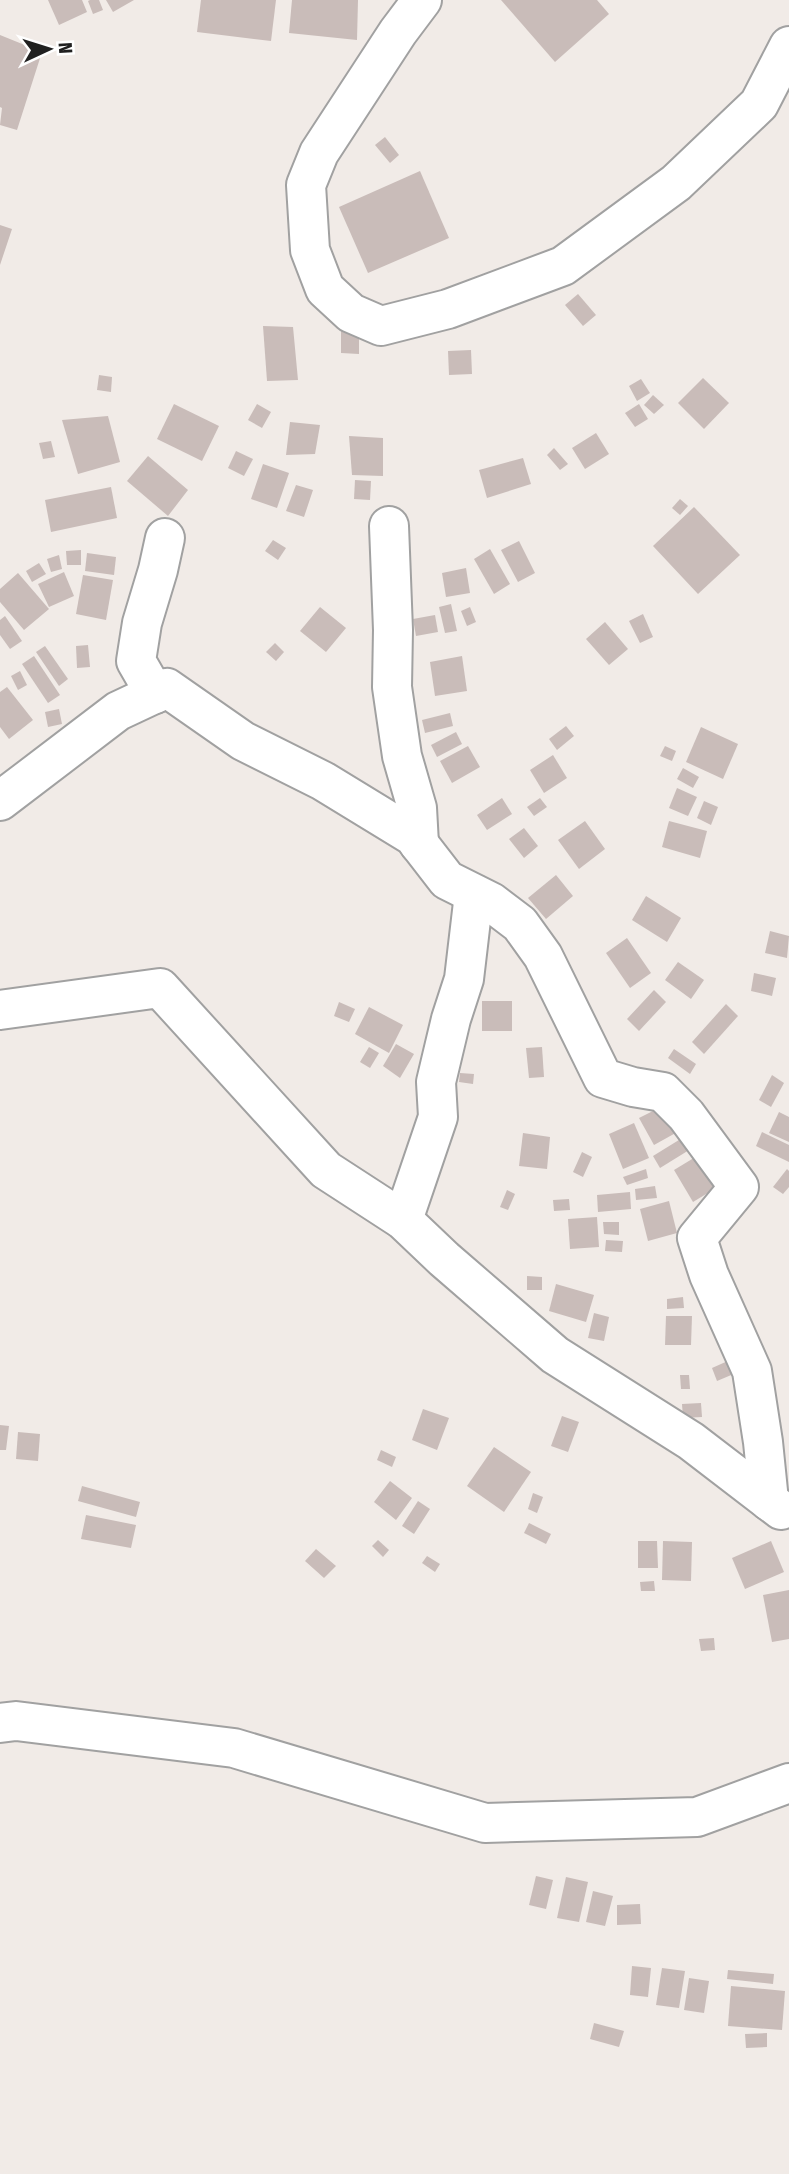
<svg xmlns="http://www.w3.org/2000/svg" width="789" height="2174" viewBox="0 0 789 2174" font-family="'Fira Sans Condensed',sans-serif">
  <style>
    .building { fill: #c9bcb9 }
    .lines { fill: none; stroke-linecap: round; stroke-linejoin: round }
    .minor-casing { stroke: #a1a1a1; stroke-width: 42 }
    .minor { stroke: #fff; stroke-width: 38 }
  </style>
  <rect width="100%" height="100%" fill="#f1ebe7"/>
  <g class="building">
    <polygon points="48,0 82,0 87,12 59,25"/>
    <polygon points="90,0 99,0 103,10 93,14 88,1"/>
    <polygon points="106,0 134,0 113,12"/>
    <polygon points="201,0 276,0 271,41 197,32"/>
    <polygon points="292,0 358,0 357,40 289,33"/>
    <polygon points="501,0 597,0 609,14 555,62"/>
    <polygon points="0,35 42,52 17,130 0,125 2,108 0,107"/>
    <polygon points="385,137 399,155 390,163 375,145"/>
    <polygon points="420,171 449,238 368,273 339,207"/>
    <polygon points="0,225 12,229 0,265"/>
    <polygon points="578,294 596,315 583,326 565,305"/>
    <polygon points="263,326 293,327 298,380 267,381"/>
    <polygon points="341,329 359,330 359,354 341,353"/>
    <polygon points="471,350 472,374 449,375 448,351"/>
    <polygon points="99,375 112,377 111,392 97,390"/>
    <polygon points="703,378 729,403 704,429 678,403"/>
    <polygon points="641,379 650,393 637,401 629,386"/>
    <polygon points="653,395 664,405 654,414 644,405"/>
    <polygon points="174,404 219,426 202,461 157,439"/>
    <polygon points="257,404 271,412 262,428 248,420"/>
    <polygon points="639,404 648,419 635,427 625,413"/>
    <polygon points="108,416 120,462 78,474 62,420"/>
    <polygon points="290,422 320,425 315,454 286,455"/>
    <polygon points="596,433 609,454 585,469 572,448"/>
    <polygon points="349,436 383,438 383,476 352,475"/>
    <polygon points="51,441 55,457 43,459 39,443"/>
    <polygon points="554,448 568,464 560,470 547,455"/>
    <polygon points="236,451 253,459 244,476 228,468"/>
    <polygon points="148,456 188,490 168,516 127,481"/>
    <polygon points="523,458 531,484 487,498 479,470"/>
    <polygon points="263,464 289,473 277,508 251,499"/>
    <polygon points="355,480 371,481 370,500 354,499"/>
    <polygon points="296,485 313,490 304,517 286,511"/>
    <polygon points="111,487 117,518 51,532 45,500"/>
    <polygon points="680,499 688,506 680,515 672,508"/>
    <polygon points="694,507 740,555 698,594 653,546"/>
    <polygon points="273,540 286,548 278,560 265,551"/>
    <polygon points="519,541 535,573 518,582 501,550"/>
    <polygon points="490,549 510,584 494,594 474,559"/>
    <polygon points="81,550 81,565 67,565 66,551"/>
    <polygon points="87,553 116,557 114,575 85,571"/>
    <polygon points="59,555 62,569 51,572 47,559"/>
    <polygon points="39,563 46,574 32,582 26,571"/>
    <polygon points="466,568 470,593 446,597 442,573"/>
    <polygon points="64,572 74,596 49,607 38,584"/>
    <polygon points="18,573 49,609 24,630 0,602 0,589"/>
    <polygon points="83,575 113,580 106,620 76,614"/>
    <polygon points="451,604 457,631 445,633 439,607"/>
    <polygon points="320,607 346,628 326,652 300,631"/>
    <polygon points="470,607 476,622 467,626 461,611"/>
    <polygon points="643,614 653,637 640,643 629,621"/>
    <polygon points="435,615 438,632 416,636 413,619"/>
    <polygon points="5,616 22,641 10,649 0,635 0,620"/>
    <polygon points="605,622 628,649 609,665 586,639"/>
    <polygon points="275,643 284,652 276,661 266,652"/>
    <polygon points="88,645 90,667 77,668 76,646"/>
    <polygon points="45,646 68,679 59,686 36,652"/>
    <polygon points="34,656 60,695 48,703 22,664"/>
    <polygon points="462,656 467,691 435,696 430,662"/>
    <polygon points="20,671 27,685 18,690 11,676"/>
    <polygon points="7,687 33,720 9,739 0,727 0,692"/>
    <polygon points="59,709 62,724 48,727 45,712"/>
    <polygon points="450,713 453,726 425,733 422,720"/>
    <polygon points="566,726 574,736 557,750 549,739"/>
    <polygon points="701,727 738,744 723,779 686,762"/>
    <polygon points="456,732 462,744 437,757 431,745"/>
    <polygon points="468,746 480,767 452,783 440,761"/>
    <polygon points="665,746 676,751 672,761 660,756"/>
    <polygon points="553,755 567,778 544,793 530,770"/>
    <polygon points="683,768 699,777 693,788 677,779"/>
    <polygon points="677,788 697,797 688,816 669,808"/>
    <polygon points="502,798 512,814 487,830 477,815"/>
    <polygon points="540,798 547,807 534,816 527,807"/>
    <polygon points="704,801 718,807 711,825 697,818"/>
    <polygon points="585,821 605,849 579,869 558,840"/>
    <polygon points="669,821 707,831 700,858 662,847"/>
    <polygon points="524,828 538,846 524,858 509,839"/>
    <polygon points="556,875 573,896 546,919 528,898"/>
    <polygon points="646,896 681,918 667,942 632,920"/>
    <polygon points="770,931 789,936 787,958 765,953"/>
    <polygon points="627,938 651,973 630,988 606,953"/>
    <polygon points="678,962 704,980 691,999 665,980"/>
    <polygon points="754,973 776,978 772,996 751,991"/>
    <polygon points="654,990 666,1002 639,1031 627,1019"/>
    <rect x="482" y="1001" width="30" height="30"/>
    <polygon points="339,1002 355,1009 349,1022 334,1016"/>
    <polygon points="726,1004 738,1016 704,1054 692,1042"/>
    <polygon points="369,1007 403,1025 389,1053 355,1034"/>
    <polygon points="396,1044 414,1054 400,1078 383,1066"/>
    <polygon points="369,1047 379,1053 370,1068 360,1062"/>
    <polygon points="542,1047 544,1077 529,1078 526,1048"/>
    <polygon points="674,1049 696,1064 690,1074 668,1058"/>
    <polygon points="460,1073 474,1074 473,1084 459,1082"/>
    <polygon points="772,1075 784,1083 771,1107 759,1100"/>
    <polygon points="667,1104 681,1130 654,1145 639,1118"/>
    <polygon points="779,1112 789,1117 789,1142 769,1133"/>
    <polygon points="634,1123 649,1158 623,1169 609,1134"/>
    <polygon points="762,1132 789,1145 789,1162 756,1146"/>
    <polygon points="523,1133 550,1137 547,1169 519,1166"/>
    <polygon points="687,1135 694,1147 660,1168 653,1156"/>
    <polygon points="582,1152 592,1157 583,1177 573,1172"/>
    <polygon points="702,1153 721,1185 693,1202 674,1170"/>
    <polygon points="646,1169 648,1178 627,1185 623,1177"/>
    <polygon points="787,1169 789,1171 789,1187 783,1194 773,1187"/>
    <polygon points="655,1186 657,1198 636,1200 635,1189"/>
    <polygon points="507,1190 515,1194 508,1210 500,1207"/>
    <polygon points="630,1192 631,1209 598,1212 597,1195"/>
    <polygon points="569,1199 570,1210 554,1211 553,1200"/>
    <polygon points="669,1201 677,1233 648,1241 640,1209"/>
    <polygon points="597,1217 599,1247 570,1249 568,1219"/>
    <polygon points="603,1222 619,1222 619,1235 604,1234"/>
    <polygon points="606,1240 623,1241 622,1252 605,1251"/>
    <polygon points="527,1276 542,1277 542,1290 527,1290"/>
    <polygon points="556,1284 594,1295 586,1322 549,1311"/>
    <polygon points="683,1297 684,1308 667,1309 667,1299"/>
    <polygon points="594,1313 609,1317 604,1341 588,1338"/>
    <polygon points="666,1316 692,1316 691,1345 665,1345"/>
    <polygon points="730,1360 736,1373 717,1381 712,1368"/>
    <polygon points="680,1375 689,1375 690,1389 681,1389"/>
    <polygon points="701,1403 702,1417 683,1418 682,1404"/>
    <polygon points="423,1409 449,1418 437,1450 412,1440"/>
    <polygon points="562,1416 579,1422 568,1452 551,1446"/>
    <polygon points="0,1425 9,1426 6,1450 0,1450"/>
    <polygon points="18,1432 40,1434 38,1461 16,1459"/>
    <polygon points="494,1447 531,1472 504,1512 467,1486"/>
    <polygon points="381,1450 396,1457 392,1467 377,1460"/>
    <polygon points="390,1481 412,1498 396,1520 374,1502"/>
    <polygon points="82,1486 140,1502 136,1517 78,1501"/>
    <polygon points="533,1493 543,1497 537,1513 528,1509"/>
    <polygon points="418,1501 430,1509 414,1534 402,1526"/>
    <polygon points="86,1515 136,1525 131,1548 81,1539"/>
    <polygon points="529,1523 551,1534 546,1544 524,1533"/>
    <polygon points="378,1540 389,1550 383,1557 372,1546"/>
    <polygon points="638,1541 657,1541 658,1568 638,1568"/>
    <polygon points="663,1541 692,1542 691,1581 662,1580"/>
    <polygon points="771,1541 784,1572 745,1589 732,1558"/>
    <polygon points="316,1549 336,1566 324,1578 305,1561"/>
    <polygon points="427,1556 440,1564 435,1572 422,1563"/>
    <polygon points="654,1581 655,1591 641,1591 640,1582"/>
    <polygon points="789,1590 789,1639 772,1642 763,1595"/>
    <polygon points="714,1638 715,1650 701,1651 699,1639"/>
    <polygon points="536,1876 553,1880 546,1909 529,1905"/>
    <polygon points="566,1877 588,1882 579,1922 557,1918"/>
    <polygon points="593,1891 613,1896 605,1926 586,1922"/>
    <polygon points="640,1904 641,1924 617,1925 617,1905"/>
    <polygon points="632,1966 651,1968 648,1997 630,1995"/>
    <polygon points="662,1968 685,1971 679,2008 656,2005"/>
    <polygon points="728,1970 774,1974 773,1984 727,1979"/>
    <polygon points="689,1978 709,1981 704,2013 684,2010"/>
    <polygon points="731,1986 785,1991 782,2030 728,2026"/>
    <polygon points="594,2023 624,2031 619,2047 590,2039"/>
    <polygon points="767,2033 767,2047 746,2048 745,2034"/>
  </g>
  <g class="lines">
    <g class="minor-casing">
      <g id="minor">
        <polyline points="422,0 398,32 319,153 306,185 310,250 325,289 351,313 381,326 448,309 563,266 676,183 759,104 789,46"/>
        <polyline points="389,526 393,630 392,687 402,756 417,808 419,844"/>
        <polyline points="155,694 136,661 142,623 158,570 165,538"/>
        <polyline points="0,801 118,711 167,688 243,741 323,781 413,836 447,880 491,902 520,924 543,956 603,1078 633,1087 663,1092 686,1115 739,1187 697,1238 709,1275 752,1371 763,1442 769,1501"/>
        <polyline points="0,1010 160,988 326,1170 403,1220 444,1259 555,1355 691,1441 781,1510"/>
        <polyline points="403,1220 438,1117 436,1082 451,1019 464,979 474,894"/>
        <polyline points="0,1723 16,1721 234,1748 485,1823 697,1817 789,1783"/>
      </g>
    </g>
    <use href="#minor" class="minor"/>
  </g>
  <g transform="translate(49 49) rotate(86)" stroke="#ffffff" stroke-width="5" paint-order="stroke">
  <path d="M0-5L12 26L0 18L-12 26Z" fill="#202020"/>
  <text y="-10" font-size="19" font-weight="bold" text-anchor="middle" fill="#202020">N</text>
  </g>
</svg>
